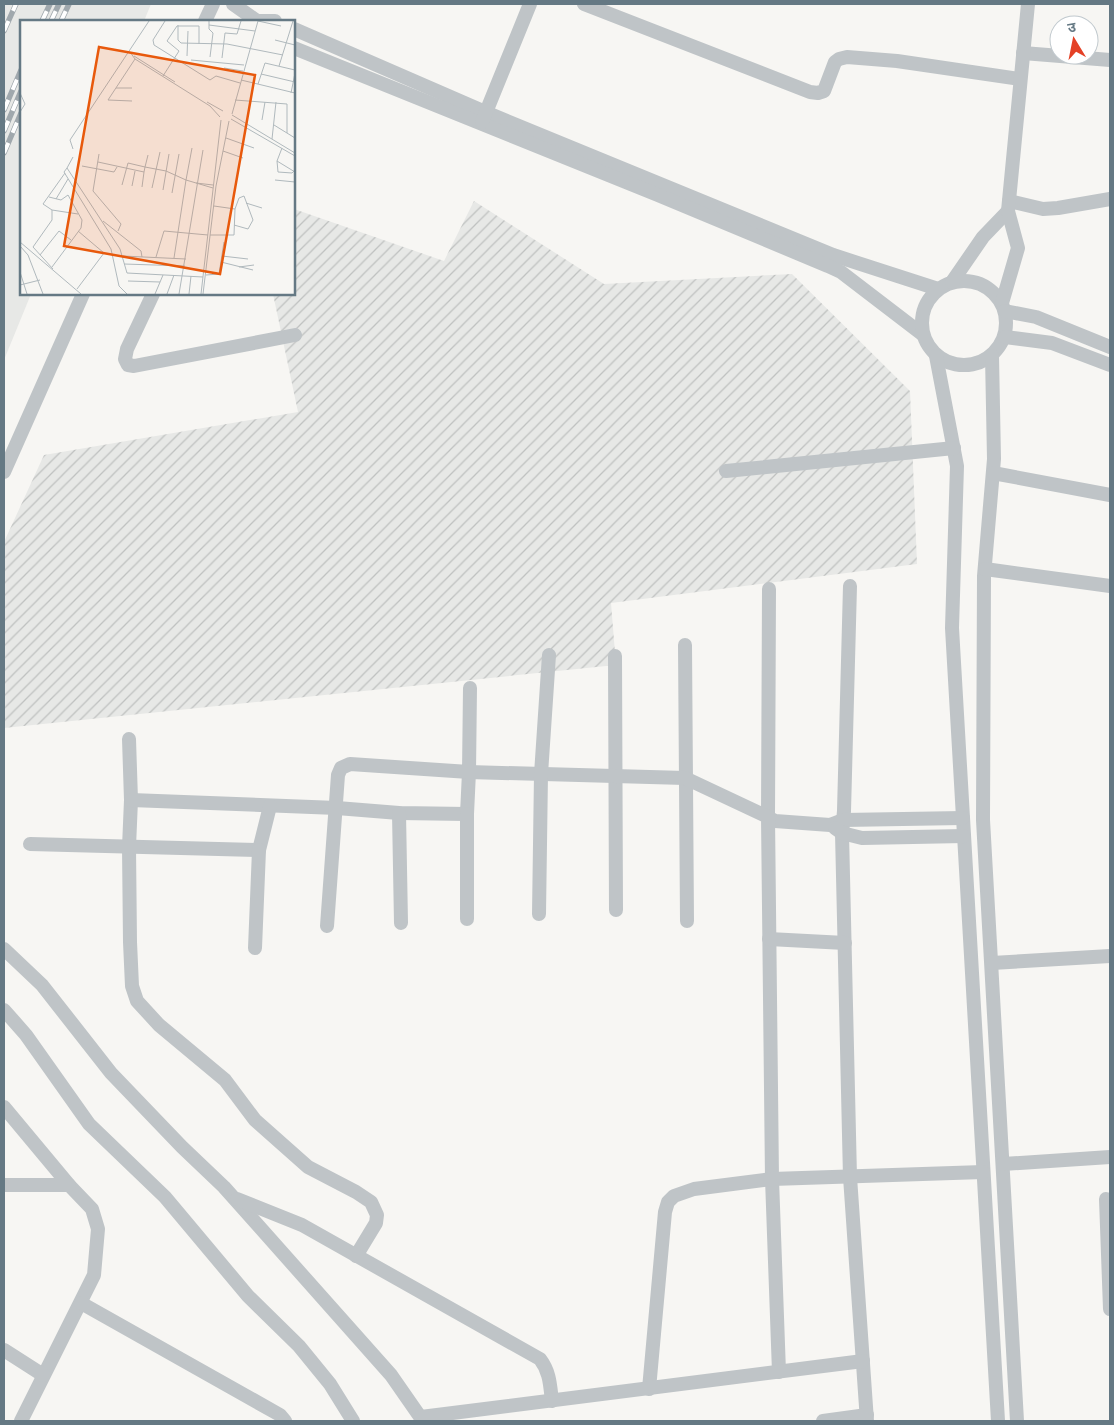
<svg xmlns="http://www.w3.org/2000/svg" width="1114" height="1425" viewBox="0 0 1114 1425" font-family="Montserrat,'Noto Sans Devanagari',sans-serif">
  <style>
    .built { fill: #e7e8e6 }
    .industrial { fill: url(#industrial-furrows) }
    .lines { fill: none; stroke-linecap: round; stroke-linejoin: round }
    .minor { stroke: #bfc4c7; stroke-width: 14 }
    .rail-casing { stroke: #a0a8ad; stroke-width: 5.5 }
    .rail { stroke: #fff; stroke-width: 4; stroke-dasharray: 11; stroke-linecap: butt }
    .inset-road { fill: none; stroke: #b0b9bd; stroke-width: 1 }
    .view { fill: #e8590c; fill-opacity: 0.15; stroke: #e8590c; stroke-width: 2.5 }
    .inset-edge { fill: none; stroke: #657984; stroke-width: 2.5 }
  </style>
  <defs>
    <pattern id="industrial-furrows" width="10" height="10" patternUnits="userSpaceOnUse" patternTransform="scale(1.25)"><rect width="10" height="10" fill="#e7e8e6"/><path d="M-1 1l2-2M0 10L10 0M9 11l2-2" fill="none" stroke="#bfc1c0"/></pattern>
  </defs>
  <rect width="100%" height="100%" fill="#f7f6f3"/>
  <polygon class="built" points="4,4 151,4 144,21 21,21 21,294 31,294 4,360"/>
  <polygon class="industrial" points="474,201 604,284 792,274 910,391 917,564 611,603 616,665 4,728 4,542 44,455 298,412 273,294 294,294 294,209 444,261"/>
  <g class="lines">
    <g class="minor">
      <polyline points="233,4 257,21"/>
      <polyline points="584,4 810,92 818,93 824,91 835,62 839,59 847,57 897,61 1020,79"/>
      <polyline points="205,21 213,4"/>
      <polyline points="257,21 275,21"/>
      <polyline points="294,29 485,112 833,255 938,289"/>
      <polyline points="294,48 658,195 828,266 841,272 922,334"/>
      <polyline points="1023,53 1110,60"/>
      <polyline points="482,122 530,4"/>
      <polyline points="1009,201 1043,209 1058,208 1110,199"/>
      <circle cx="964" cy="323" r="42"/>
      <polyline points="952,282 983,237 1008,211"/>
      <polyline points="153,294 127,349 125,359 128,365 134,366 295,335"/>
      <polyline points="1002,303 1018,248 1008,211 1028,4"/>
      <polyline points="1005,311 1036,317 1110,347"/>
      <polyline points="1005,337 1052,343 1110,365"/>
      <polyline points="936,356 957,466 952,628 998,1421"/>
      <polyline points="992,356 994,459 984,576 983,820 1017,1421"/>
      <polyline points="726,471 954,448"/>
      <polyline points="4,472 83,294"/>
      <polyline points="993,473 1110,495"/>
      <polyline points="985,569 1110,586"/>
      <polyline points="850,586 844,811 842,833 850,1177 867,1421"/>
      <polyline points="769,589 768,817 775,821 830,825 843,820 963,818"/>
      <polyline points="685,645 687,921"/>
      <polyline points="615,656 616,910"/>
      <polyline points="129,739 131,800 129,847 130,942 132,986 137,1001 159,1025 225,1080 255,1120 308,1167 356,1192 371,1202 377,1215 376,1223 356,1256"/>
      <polyline points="131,800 337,808 399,813 467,814 469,772 685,778 768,817 772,1179 779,1372"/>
      <polyline points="399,813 401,923"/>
      <polyline points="835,828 842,833 862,838 964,836"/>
      <polyline points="30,844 259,850 270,806"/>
      <polyline points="539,914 541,774 549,655"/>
      <polyline points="467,919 467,814"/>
      <polyline points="327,926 338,775 341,768 350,764 469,772 470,688"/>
      <polyline points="769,939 845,943"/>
      <polyline points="255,948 259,850"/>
      <polyline points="4,949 42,985 111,1073 182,1147 224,1187 391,1375 423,1421"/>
      <polyline points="992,963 1110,956"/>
      <polyline points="4,1010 26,1035 89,1124 165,1197 248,1296 299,1346 330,1384 353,1421"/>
      <polyline points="4,1107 69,1185 92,1209 98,1229 94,1275 21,1421"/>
      <polyline points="1003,1164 1110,1157"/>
      <polyline points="4,1185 69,1185"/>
      <path d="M237,1199L302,1225L540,1359C550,1372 550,1385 552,1401"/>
      <polyline points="1106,1199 1110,1309"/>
      <polyline points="81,1303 280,1415 285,1421"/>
      <polyline points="4,1350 43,1375"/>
      <polyline points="649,1389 665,1212 668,1202 674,1196 694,1189 772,1179 983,1172"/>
      <polyline points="421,1417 863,1361"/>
      <polyline points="823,1421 867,1415"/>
    </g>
    <g class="rail-casing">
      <g id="rail">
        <polyline points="42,21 50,4"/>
        <polyline points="51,21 59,4"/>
        <polyline points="61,21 69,4"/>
        <polyline points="4,31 16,4"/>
        <polyline points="4,110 21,70"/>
        <polyline points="4,131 21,91"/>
        <polyline points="4,153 21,113"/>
      </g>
    </g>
    <use href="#rail" class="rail"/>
  </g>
  <g transform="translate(20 20)">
    <rect width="275" height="275" fill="#f7f6f3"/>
    <path class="inset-road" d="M145,1L133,20L134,25L190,60L196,56L220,63M189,1V9L193,13L190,37M238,1L261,6M158,5V20L161,23L207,24L263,35M189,5L235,11M255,20L275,25M110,32L115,39L190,86L200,97M114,36L155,62M167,36L168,11M202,38L205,13L217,14L221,1M171,40L224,45M259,46L273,1M204,48L223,51M241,54L275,62M143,56L159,31L147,21L157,6H179V24M221,60L275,73M238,64L245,43L275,50M96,68H112M0,73L5,84L0,92M271,73L275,53M215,80L267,84V113M112,81L88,80L115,39M187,82L203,91M212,94L238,1M212,95L275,133M211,99L275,136M242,100L245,82M254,105L275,118M206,118L234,128M252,119L256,82M172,128L166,160L193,168M262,128L257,141L258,152L272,153L275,150M53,129L50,120L129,1M203,131L223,138M79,134L73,171L101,204L98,211M53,137L47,148L100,229L107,253L183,257M257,141L275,152M78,142L124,152L125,147L146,151L166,160L154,238M62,146L94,152L97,147M47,148L44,152L91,229L99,266L107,274M255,160L275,162M176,163L193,165M102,165L108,143L125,147L128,135M112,166L115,151M122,167L124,152M132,168L140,132M143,170L149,134M152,173L159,134M29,177L41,180L48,175L62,200L61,208L32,247M36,179L48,159M226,183L242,188M32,190L58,194M83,201L121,231L122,237M214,205L228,209L233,200L224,176L219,178L215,189M190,215H214L215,189L194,186M0,222L61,274M0,226L8,235L23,274M20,235L39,211L51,220M103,236L166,239M202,236L228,239M136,237L144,211L188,215M201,242L233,250M104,244L165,246M219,247L234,245M33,249L13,227L32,200V190L23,184L45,153M0,252L7,274M186,255L199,254L204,222M108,261L140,262M0,265L20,260M57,269L84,233L58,211M135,274L143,255M147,274L154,255M159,274L183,130M169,274L171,256M181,274L201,100M183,274L196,166L209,101"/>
    <path class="view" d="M79,27L235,55L200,254L44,226Z"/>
    <rect width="275" height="275" class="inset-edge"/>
  </g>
  <rect width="1114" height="1425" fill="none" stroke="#657984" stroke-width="10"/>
  <g transform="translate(1074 40) rotate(350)"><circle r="24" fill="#ffffff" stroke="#c1c9ce"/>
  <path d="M0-4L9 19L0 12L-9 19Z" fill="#e44126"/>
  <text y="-8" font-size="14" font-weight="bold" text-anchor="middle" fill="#657984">उ</text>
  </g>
</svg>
